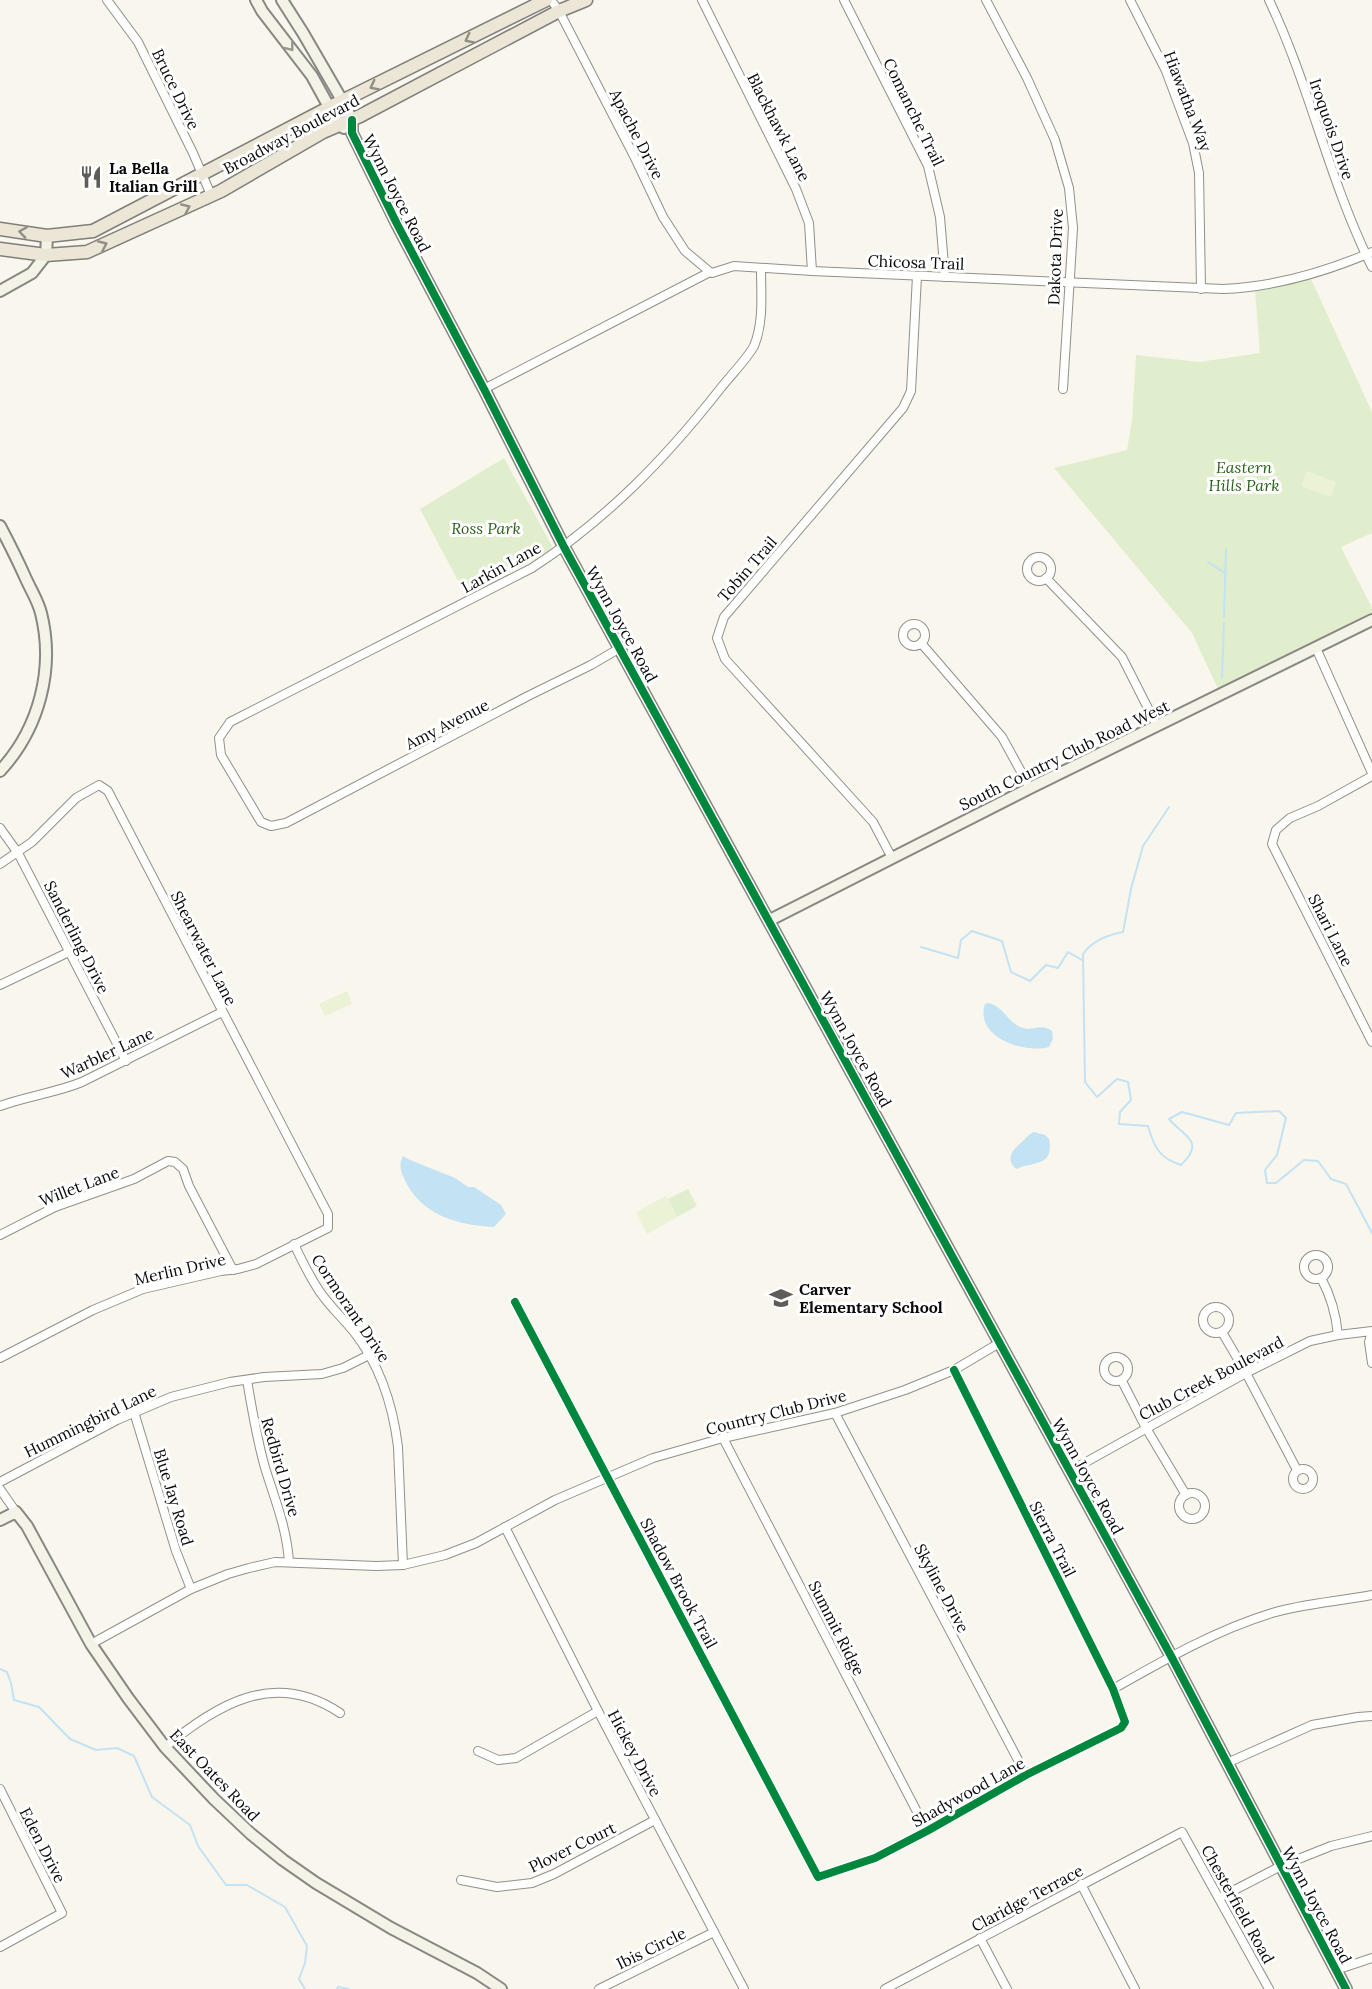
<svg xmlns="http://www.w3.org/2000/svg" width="1372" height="1989" viewBox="0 0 1372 1989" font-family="Lora,serif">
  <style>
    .green { fill: #e1eecd }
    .pitch { fill: #ebf2d6 }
    .water { fill: #c3e2f3 }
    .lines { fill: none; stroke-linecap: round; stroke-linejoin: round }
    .stream { stroke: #c3e2f3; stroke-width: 2 }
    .street-casing { stroke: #92908c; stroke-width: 10 }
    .secondary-casing { stroke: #888783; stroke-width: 14 }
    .primary-casing { stroke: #7f7e7a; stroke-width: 15 }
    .street { stroke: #fefefc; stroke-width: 8 }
    .secondary { stroke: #f4f3e7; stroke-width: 10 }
    .primary { stroke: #ebe6d6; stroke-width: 12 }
    .cycleway-casing { stroke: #fff; stroke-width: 11 }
    .cycleway { stroke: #00873e; stroke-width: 8 }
    .oneway { stroke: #918e84 }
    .oneway2 { stroke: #96968f }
    .labels { text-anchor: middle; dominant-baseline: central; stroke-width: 6; stroke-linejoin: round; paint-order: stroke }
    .street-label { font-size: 16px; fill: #0a0a0a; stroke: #fff }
    .poi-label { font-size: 16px; font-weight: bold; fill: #0a0a0a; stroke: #fff; text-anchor: start }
    .park-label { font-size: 16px; font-style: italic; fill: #2a601c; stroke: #fff }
  </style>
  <rect width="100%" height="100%" fill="#f9f6ed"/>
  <g class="green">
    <polygon points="1311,279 1372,412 1372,533 1341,547 1372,608 1372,612 1218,689 1192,633 1054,468 1127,450 1132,420 1136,355 1199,362 1260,353 1255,291"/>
    <polygon points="504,458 552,546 550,551 466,596 420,509"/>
    <polygon points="688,1189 697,1206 677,1217 668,1199"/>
  </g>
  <g class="pitch">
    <polygon points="1307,471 1336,482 1331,497 1301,486"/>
    <polygon points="347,991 352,1004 325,1016 319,1004"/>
    <polygon points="666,1196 677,1217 647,1234 636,1212"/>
  </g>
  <g class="water">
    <path d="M988,1003C1003,1005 1008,1024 1023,1028C1034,1031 1041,1023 1052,1031L1053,1039L1049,1047C1024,1054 974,1037 985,1004Z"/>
    <path d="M1034,1132L1045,1135L1049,1139C1054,1167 1035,1161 1016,1169C1004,1158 1014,1149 1023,1141C1027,1137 1029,1134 1034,1132Z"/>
    <path d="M403,1156L410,1160L455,1178L468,1187H474L501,1205L506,1214L494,1227C457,1225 420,1215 404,1178C400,1170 399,1163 403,1156Z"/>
  </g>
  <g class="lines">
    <g class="stream">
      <polyline points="1208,562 1225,573"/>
      <polyline points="1224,617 1226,549"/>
      <polyline points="1222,677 1224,623"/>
      <path d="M1169,807L1143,846L1131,889L1123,932C1107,935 1092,941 1083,954L1085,1082L1097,1097L1117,1079L1128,1082L1131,1100L1120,1112L1119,1124L1148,1126C1154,1147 1159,1158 1181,1165C1206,1141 1184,1137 1169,1119L1182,1112L1229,1125L1236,1113L1279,1111L1286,1118L1277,1155L1265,1170L1267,1183H1276L1304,1160L1318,1161L1331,1179L1346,1184L1372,1233"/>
      <polyline points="921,947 958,958 961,940 972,931 1002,941 1011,972 1030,981 1046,965 1058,968 1068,952 1082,960"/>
      <polyline points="0,1669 7,1672 11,1683 14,1700 39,1707 70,1739 96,1750 117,1748 134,1756 152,1797 190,1825 198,1846 226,1885 247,1885 285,1907 307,1946 305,1963 299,1979 305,1989"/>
      <polyline points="337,1989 338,1987 349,1989"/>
    </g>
    <g class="street-casing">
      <g id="street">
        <polyline points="107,0 138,42 193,153 211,195"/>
        <polyline points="551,0 559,11 635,158 663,217 685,251 710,272"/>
        <polyline points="702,0 796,189 809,223 812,271"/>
        <polyline points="844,0 928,166 940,217 945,277"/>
        <polyline points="986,0 1027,78 1055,140 1069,188 1073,228 1063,389"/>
        <polyline points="1130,0 1166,71 1193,143 1199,173 1201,289"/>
        <path d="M1269,0C1310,86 1329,181 1372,267"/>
        <path d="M484,389L710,272L712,273L734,266L812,271L1223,289C1274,287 1325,272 1372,252"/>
        <circle cx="1039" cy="569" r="12"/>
        <polyline points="1046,578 1122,657 1157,726"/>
        <circle cx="914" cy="635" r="11"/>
        <polyline points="921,643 1002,737 1030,788"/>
        <path d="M620,648L591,665L528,696L286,823L271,826L261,822L221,755L219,738L230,722L532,568C607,519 665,459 720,389C730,376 747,359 754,346C764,322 761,294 761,269"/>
        <polyline points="1316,648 1372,773"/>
        <polyline points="1372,776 1318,806 1290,818 1276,830 1272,844 1372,1042"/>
        <polyline points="0,828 18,853 126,1061"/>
        <polyline points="892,858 873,822 725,659 717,638 724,617 903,408 911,391 917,276"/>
        <polyline points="0,864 32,842 76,798 99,785 108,791 328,1214 328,1228 256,1264 238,1269 221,1271 143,1289 93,1310 0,1358"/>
        <polyline points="0,985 69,952"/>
        <path d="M0,1106C27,1096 55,1093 82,1082L222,1012"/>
        <polyline points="0,1235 55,1207 134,1179 168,1161 175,1162 183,1169 189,1186 233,1270"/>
        <path d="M294,1244C301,1259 309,1275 318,1289C328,1305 342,1317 354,1332C380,1365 393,1406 398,1447L403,1565"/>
        <circle cx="1316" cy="1267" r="12"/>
        <path d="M1321,1278C1331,1296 1336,1314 1338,1335"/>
        <polyline points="515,1302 818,1877 875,1858 927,1831 1026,1775 1121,1728 1125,1722 1113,1689 954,1370"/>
        <circle cx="1216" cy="1320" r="13"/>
        <polyline points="1222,1332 1246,1373 1297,1470"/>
        <circle cx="1116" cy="1369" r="12"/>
        <path d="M247,1380C252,1410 257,1441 266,1471C276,1502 287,1530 289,1562"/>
        <polyline points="1122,1381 1146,1428 1186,1495"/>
        <polyline points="134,1412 176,1551 191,1589"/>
        <polyline points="835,1413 1026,1775"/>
        <polyline points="723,1438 927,1831"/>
        <circle cx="1303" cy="1479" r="10"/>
        <polyline points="1070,1471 1246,1373 1310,1341 1338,1335 1372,1331 1369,1342 1372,1363"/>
        <polyline points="0,1482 117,1420 171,1397 230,1382 264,1377 322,1374 343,1368 369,1355"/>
        <polyline points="0,1489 16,1512"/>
        <circle cx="1192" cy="1506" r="13"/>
        <polyline points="505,1527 598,1711 744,1989"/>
        <polyline points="91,1644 191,1589 228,1574 249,1568 275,1562 376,1566 403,1565 445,1555 476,1543 555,1500 653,1458 723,1438 835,1413 905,1390 954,1370 1001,1342"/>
        <path d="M1113,1689C1164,1660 1216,1630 1272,1613C1301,1604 1341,1601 1372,1595"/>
        <path d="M165,1747C219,1704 274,1669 340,1713"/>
        <polyline points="478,1751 498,1760 516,1758 598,1711"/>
        <polyline points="1227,1763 1312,1725 1358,1717 1372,1716"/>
        <polyline points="0,1789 62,1913 0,1947"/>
        <polyline points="461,1880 497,1887 532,1883 554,1874 655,1820"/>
        <polyline points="1081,1884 1135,1989"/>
        <polyline points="1219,1898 1281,1866 1331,1846 1372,1836"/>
        <polyline points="980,1938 1007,1989"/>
        <polyline points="1336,1970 1372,1958"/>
        <polyline points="599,1989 714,1932"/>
        <polyline points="885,1989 1182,1832 1269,1989"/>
      </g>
    </g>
    <g class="secondary-casing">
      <g id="secondary">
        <polyline points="256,0 262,11 312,76 339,125 344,128"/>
        <polyline points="282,0 303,33 343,102 352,120 352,133 397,224 484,389 564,547 1171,1656 1346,1989"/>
        <polyline points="0,291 32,273 46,255 47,236"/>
        <path d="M0,526C9,543 18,561 26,579C31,590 38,601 41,613C55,669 39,729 0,771"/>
        <polyline points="770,920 1030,788 1372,620"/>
        <polyline points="0,1520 16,1512 27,1526 91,1644 128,1698 165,1747 214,1799 251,1834 283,1860 316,1883 391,1928 477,1973 501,1989"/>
      </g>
    </g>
    <g class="primary-casing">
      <g id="primary">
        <polyline points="0,229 47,236 93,231 330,107 546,0"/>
        <polyline points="0,249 46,255 87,252 221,191 323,132 360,116 559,11 586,0"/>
      </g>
    </g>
    <use href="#street" class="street"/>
    <use href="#secondary" class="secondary"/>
    <use href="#primary" class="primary"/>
    <g class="cycleway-casing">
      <g id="cycleway">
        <polyline points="352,120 352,133 397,224 484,389 564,547 1171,1656 1346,1989"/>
        <polyline points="515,1302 818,1877 875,1858 927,1831 1026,1775 1121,1728 1125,1722 1113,1689 954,1370"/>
      </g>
    </g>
    <use href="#cycleway" class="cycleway"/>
  </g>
  <defs><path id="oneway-chevron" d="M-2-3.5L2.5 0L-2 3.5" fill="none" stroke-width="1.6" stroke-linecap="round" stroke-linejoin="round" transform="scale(1.5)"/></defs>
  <g class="oneway">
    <use href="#oneway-chevron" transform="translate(469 39) rotate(153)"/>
    <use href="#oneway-chevron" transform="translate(374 86) rotate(153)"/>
    <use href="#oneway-chevron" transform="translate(186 208) rotate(-24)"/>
    <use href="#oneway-chevron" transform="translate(23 232) rotate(-172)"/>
    <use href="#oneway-chevron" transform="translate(103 245) rotate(-24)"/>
  </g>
  <use class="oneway2" href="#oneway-chevron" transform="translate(290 47) rotate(52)"/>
  <defs>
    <g id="restaurant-bare" transform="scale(1.8)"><path d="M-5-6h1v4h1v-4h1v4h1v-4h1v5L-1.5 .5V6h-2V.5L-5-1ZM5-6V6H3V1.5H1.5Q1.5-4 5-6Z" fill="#5e5d59" stroke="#fff" stroke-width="2.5" paint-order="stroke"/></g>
    <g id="school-bare" transform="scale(1.8)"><path d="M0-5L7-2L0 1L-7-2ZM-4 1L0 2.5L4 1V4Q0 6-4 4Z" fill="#5e5d59" stroke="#fff" stroke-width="2.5" paint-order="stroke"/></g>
  </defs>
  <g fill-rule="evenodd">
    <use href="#restaurant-bare" x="91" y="177"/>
    <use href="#school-bare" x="781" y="1298"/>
  </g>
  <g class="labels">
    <g class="street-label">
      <text transform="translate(176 89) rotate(64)">Bruce Drive</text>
      <text transform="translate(1188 101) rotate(69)">Hiawatha Way</text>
      <text transform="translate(914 112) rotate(64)">Comanche Trail</text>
      <text transform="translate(779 127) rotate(63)">Blackhawk Lane</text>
      <text transform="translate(1332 129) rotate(71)">Iroquois Drive</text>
      <text transform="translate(291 134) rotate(-28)">Broadway Boulevard</text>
      <text transform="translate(637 134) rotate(63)">Apache Drive</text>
      <text transform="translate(397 193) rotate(63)">Wynn Joyce Road</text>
      <text transform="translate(1055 257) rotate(-88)">Dakota Drive</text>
      <text transform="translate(916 262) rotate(2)">Chicosa Trail</text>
      <text transform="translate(501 567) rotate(-29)">Larkin Lane</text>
      <text transform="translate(747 569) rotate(-49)">Tobin Trail</text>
      <text transform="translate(622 624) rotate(61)">Wynn Joyce Road</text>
      <text transform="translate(447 724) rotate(-27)">Amy Avenue</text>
      <text transform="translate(1064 755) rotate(-26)">South Country Club Road West</text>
      <text transform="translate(1331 930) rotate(63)">Shari Lane</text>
      <text transform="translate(77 937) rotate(63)">Sanderling Drive</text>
      <text transform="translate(204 948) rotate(63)">Shearwater Lane</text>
      <text transform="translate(856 1049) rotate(61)">Wynn Joyce Road</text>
      <text transform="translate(107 1053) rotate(-25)">Warbler Lane</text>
      <text transform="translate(79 1186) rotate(-21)">Willet Lane</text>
      <text transform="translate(180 1269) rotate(-13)">Merlin Drive</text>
      <text transform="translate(351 1308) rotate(56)">Cormorant Drive</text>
      <text transform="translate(1211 1378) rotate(-28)">Club Creek Boulevard</text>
      <text transform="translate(776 1412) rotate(-14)">Country Club Drive</text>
      <text transform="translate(90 1421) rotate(-26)">Hummingbird Lane</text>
      <text transform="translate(281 1467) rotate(74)">Redbird Drive</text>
      <text transform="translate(1088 1476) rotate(61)">Wynn Joyce Road</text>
      <text transform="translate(174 1497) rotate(73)">Blue Jay Road</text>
      <text transform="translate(1053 1539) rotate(63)">Sierra Trail</text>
      <text transform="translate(679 1583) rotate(62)">Shadow Brook Trail</text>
      <text transform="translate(942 1588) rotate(62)">Skyline Drive</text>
      <text transform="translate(837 1628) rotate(63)">Summit Ridge</text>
      <text transform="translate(635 1753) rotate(62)">Hickey Drive</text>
      <text transform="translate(215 1775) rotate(46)">East Oates Road</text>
      <text transform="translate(968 1792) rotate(-29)">Shadywood Lane</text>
      <text transform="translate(43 1845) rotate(63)">Eden Drive</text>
      <text transform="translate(572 1847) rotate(-26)">Plover Court</text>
      <text transform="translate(1027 1898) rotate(-28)">Claridge Terrace</text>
      <text transform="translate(1238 1904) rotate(61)">Chesterfield Road</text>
      <text transform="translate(1317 1905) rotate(62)">Wynn Joyce Road</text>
      <text transform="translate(651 1948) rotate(-26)">Ibis Circle</text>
    </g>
    <g class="poi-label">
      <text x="109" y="168">La Bella<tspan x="109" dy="18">Italian Grill</tspan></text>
      <text x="799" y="1289">Carver<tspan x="799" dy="18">Elementary School</tspan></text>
    </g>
    <g class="park-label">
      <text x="1244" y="467">Eastern<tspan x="1244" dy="18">Hills Park</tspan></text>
      <text x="486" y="528">Ross Park</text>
    </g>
  </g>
</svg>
